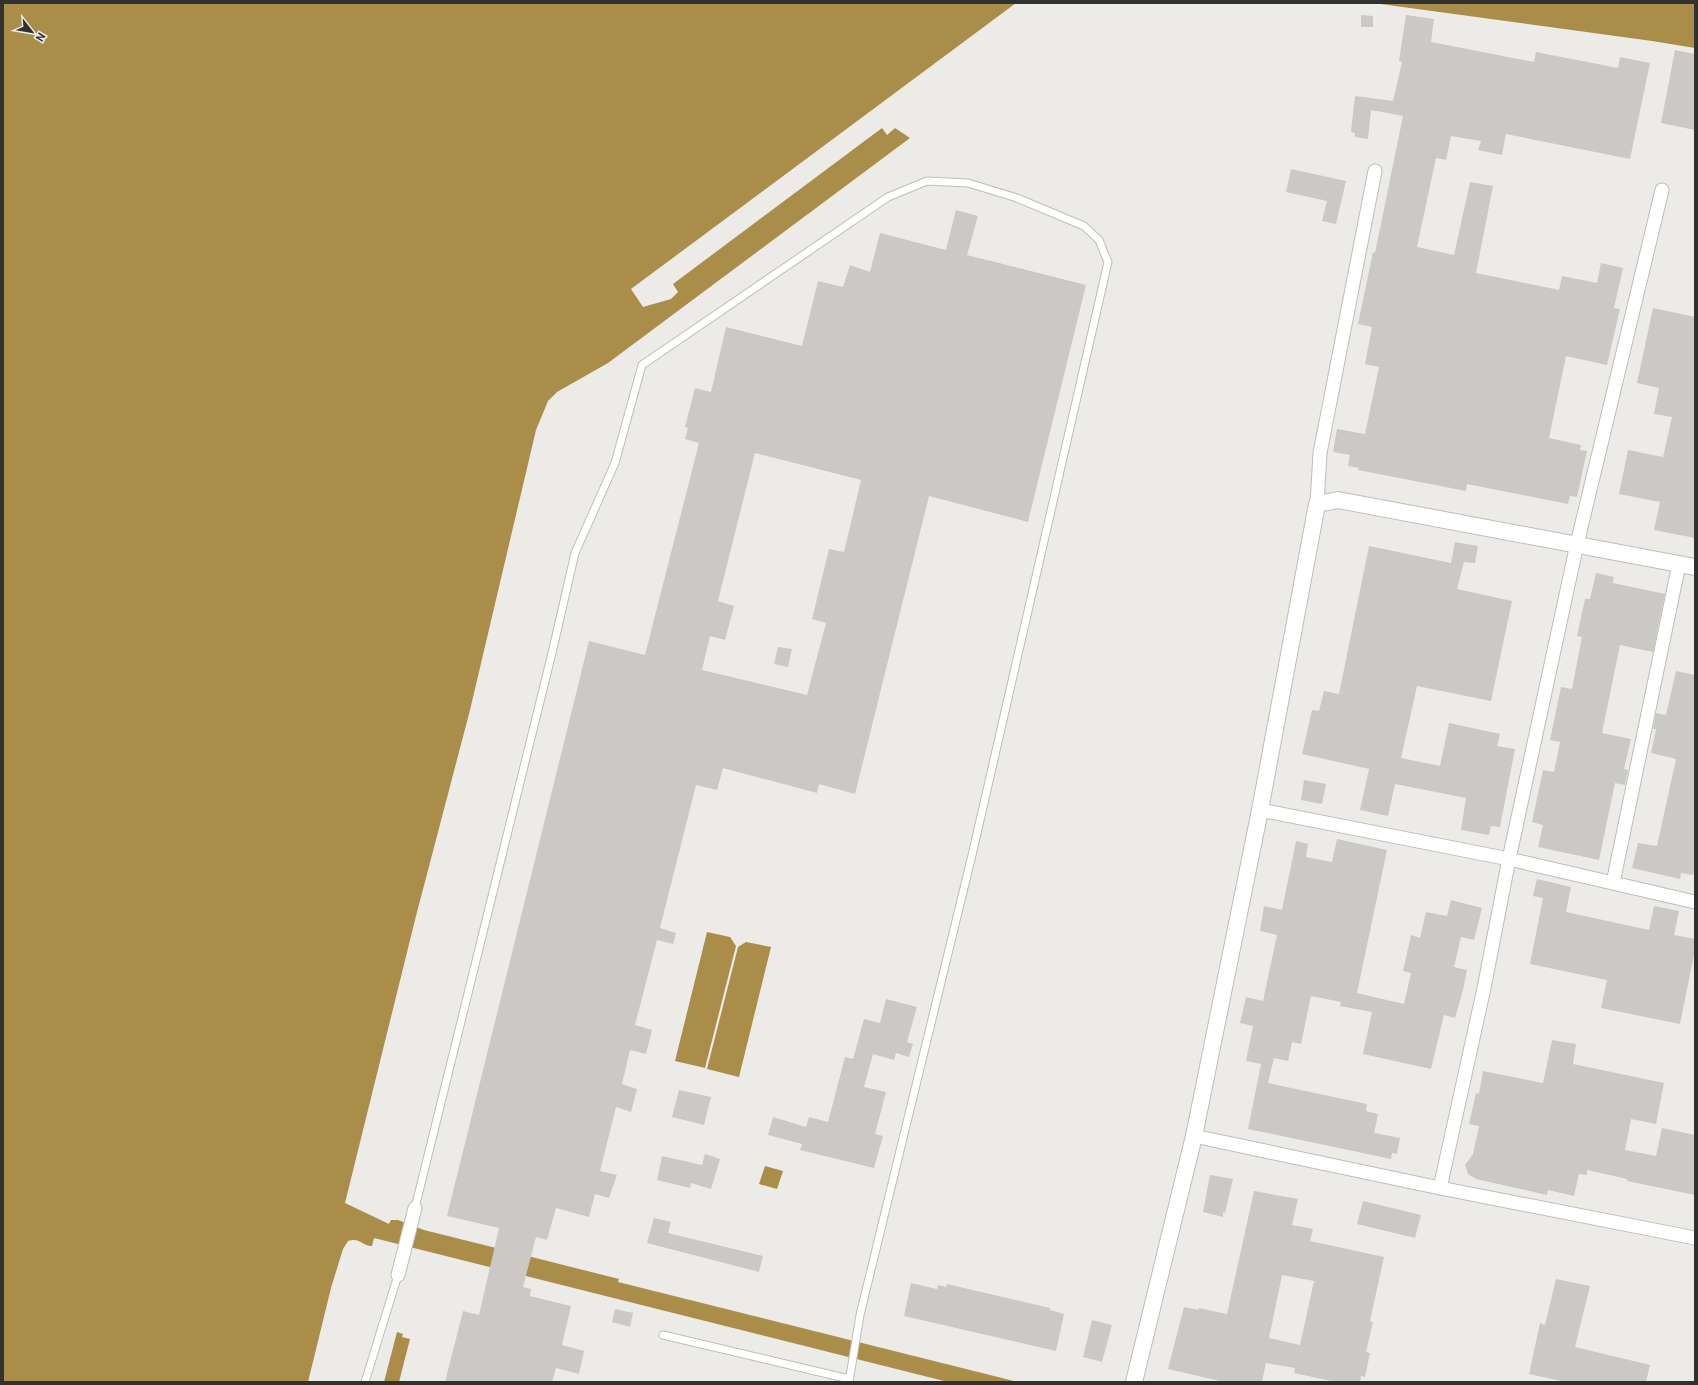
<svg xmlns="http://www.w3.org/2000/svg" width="1698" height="1385" viewBox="0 0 1698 1385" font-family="Roboto,sans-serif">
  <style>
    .water { fill: #aa8d48 }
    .building { fill: #cbc9c6; fill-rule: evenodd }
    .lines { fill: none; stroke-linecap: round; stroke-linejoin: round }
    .service-casing { stroke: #bfbdba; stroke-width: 9 }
    .minor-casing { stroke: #bfbdba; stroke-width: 15 }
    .tertiary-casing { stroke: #bfbdba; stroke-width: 18 }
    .service { stroke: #fff; stroke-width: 7 }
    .minor { stroke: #fff; stroke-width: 13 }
    .tertiary { stroke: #fff; stroke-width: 16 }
  </style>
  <rect width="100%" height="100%" fill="#edebe8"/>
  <g class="water">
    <path d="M3,3H1016L631,289L643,307L671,299L678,292L673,284L882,128L887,135L895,128L910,138L608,363L557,392L548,401L536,430L470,710L416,916L345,1203L389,1224L391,1220H398L424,1230L619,1279L618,1282L1018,1382H948L374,1238L372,1246C361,1246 361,1237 348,1241L343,1249L331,1288L308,1382H3Z"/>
    <polygon points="1373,3 1695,3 1695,48 1652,41"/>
    <polygon points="707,932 730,937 736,946 705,1068 675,1061"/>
    <polygon points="746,942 771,947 739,1077 707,1069 738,947"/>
    <polygon points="765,1166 783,1171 777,1189 759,1184"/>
    <polygon points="397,1332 403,1334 402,1337 410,1339 399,1382 384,1382"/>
  </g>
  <g class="building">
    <polygon points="1361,15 1373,16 1373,27 1361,27"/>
    <polygon points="1406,15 1434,19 1431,42 1534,62 1536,52 1618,68 1620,57 1650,63 1630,159 1506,134 1502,155 1478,150 1481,141 1451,136 1446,160 1436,158 1417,247 1454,255 1470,182 1493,186 1476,273 1559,290 1562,276 1597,283 1601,263 1623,268 1614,308 1620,309 1607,365 1566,356 1549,438 1581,445 1580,450 1587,451 1577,497 1570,496 1568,504 1467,484 1466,491 1358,470 1359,468 1348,466 1350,455 1333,452 1337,429 1365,434 1379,367 1365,364 1372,327 1358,324 1373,252 1375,253 1403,116 1371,110 1368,139 1355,137 1355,133 1351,132 1355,96 1393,101 1402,62 1399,61"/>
    <polygon points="1675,50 1695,54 1695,130 1661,123"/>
    <polygon points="1291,169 1346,181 1336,224 1322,221 1327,201 1286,192"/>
    <path d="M956,210L978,216L967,255L1086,285L1028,522L929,496L855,794L819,784L817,793L723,768L717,790L696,785L660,928L676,933L673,944L657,940L635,1025L652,1030L646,1054L630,1050L622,1084L637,1089L631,1112L616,1107L600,1171L617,1175L609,1198L595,1194L589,1217L556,1208L547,1240L536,1237L523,1287L531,1289L530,1296L571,1306L562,1345L584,1351L579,1374L556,1368L552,1382H445L463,1311L479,1315L499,1228L447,1216L589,641L645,655L699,443L685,439L688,428L685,427L695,388L711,392L726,327L802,346L818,281L843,287L850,265L870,272L880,233L946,250ZM755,453L861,480L844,552L829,549L812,619L826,623L807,695L702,670L710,636L725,640L734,606L718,601Z"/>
    <polygon points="1653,308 1695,317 1695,538 1654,530 1660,502 1619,494 1628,450 1663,457 1672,417 1654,414 1659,388 1637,383"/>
    <polygon points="1455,542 1478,546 1475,563 1464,562 1457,589 1512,601 1491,701 1417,686 1401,758 1440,766 1449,723 1500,734 1497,746 1515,749 1500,827 1491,826 1489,835 1461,830 1466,798 1395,784 1388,816 1360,810 1369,769 1302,754 1312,710 1319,711 1324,691 1339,694 1369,546 1451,563"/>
    <polygon points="1596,573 1614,577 1613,583 1665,594 1653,652 1620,645 1602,733 1631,739 1624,769 1628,770 1625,785 1615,783 1599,860 1538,847 1543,825 1532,822 1543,770 1554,772 1560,742 1550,740 1555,716 1561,687 1572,689 1582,637 1577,636 1585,599 1590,599"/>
    <polygon points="778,647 792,649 788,667 774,664"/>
    <polygon points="1676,671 1695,675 1695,865 1693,875 1681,873 1680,879 1632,868 1638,843 1657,846 1676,759 1651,753 1656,729 1653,729 1656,713 1666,715"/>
    <polygon points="1304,780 1326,784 1322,804 1301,800"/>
    <polygon points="1337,839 1387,850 1357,993 1404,1004 1411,973 1403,971 1411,935 1420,938 1426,912 1447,916 1451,900 1482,908 1474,940 1461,937 1454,967 1467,970 1463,990 1455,1018 1444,1015 1431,1069 1363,1054 1372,1012 1340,1006 1341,1002 1311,996 1301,1044 1292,1042 1288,1061 1274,1058 1268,1083 1367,1104 1366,1111 1378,1114 1374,1133 1400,1138 1397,1154 1392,1153 1391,1159 1248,1129 1261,1064 1246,1061 1253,1026 1240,1023 1246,997 1263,1001 1277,935 1260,931 1264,906 1282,910 1296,841 1308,844 1306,857 1332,862"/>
    <polygon points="1537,879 1571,887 1566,912 1649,930 1654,906 1679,911 1674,935 1695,939 1695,950 1680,1024 1601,1008 1607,980 1530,964 1543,898 1533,896"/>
    <polygon points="886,999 917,1007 907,1042 913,1044 909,1057 896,1053 894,1060 873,1054 864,1087 886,1092 875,1134 883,1136 874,1168 800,1150 802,1144 768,1135 773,1117 806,1127 809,1117 828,1122 845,1057 853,1059 864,1019 880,1023"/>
    <polygon points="1552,1040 1576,1044 1573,1064 1664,1083 1656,1124 1631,1119 1625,1150 1656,1156 1662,1128 1695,1135 1695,1195 1627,1181 1627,1179 1587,1170 1587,1175 1579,1174 1574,1196 1548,1190 1547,1195 1476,1179 1468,1174 1465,1165 1473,1154 1479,1126 1469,1124 1476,1093 1479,1094 1483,1071 1543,1083"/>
    <polygon points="679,1090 711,1097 704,1125 672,1117"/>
    <polygon points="705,1154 720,1159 711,1189 691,1183 690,1188 657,1180 662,1156 702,1165"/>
    <polygon points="1210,1175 1233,1179 1225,1213 1223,1212 1223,1217 1203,1212"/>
    <path d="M1254,1191L1298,1199L1292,1225L1313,1229L1310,1241L1384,1257L1370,1321L1373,1322L1366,1352L1370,1353L1365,1377L1361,1376L1360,1382H1336L1294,1373L1295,1368L1266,1363L1262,1382H1224L1168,1369L1184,1307L1199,1310V1308L1227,1314ZM1282,1275L1314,1281L1300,1345L1269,1338Z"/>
    <polygon points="1363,1201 1421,1215 1415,1238 1357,1224"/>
    <polygon points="654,1218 671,1222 668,1233 763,1256 759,1272 647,1243"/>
    <polygon points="1556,1279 1590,1286 1575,1347 1650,1365 1646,1382 1566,1382 1529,1374 1540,1323 1545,1325"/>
    <polygon points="911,1283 937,1289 938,1285 946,1287 947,1284 1050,1308 1050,1310 1064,1314 1056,1351 904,1316"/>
    <polygon points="615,1309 633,1313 630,1327 612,1322"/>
    <polygon points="1092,1320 1112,1325 1102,1362 1083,1357"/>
  </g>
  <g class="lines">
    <g class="service-casing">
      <g id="service">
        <polyline points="415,1208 552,653 575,553 615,463 642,365 888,197 927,181 968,183 1017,198 1084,226 1099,240 1108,262 973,851 860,1315 849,1382"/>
        <polyline points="663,1335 849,1379"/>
        <polyline points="365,1382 398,1275"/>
      </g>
    </g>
    <g class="minor-casing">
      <g id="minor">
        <polyline points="1317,504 1320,453 1375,171"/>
        <polyline points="1260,810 1509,859 1695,902"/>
        <polyline points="1613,883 1679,564"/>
        <polyline points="1194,1136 1440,1188 1695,1238"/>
        <polyline points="1440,1188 1484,988 1509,859 1577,544 1662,190"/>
        <polyline points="398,1275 415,1208"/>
      </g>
    </g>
    <g class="tertiary-casing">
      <polyline id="tertiary" points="1134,1382 1194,1136 1260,810 1317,504 1338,500 1695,567"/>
    </g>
    <use href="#service" class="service"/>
    <use href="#minor" class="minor"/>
    <use href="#tertiary" class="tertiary"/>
  </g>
  <rect width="1698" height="1385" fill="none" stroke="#31312f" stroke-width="8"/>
  <g transform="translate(32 32) rotate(121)" stroke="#edebe8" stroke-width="3" paint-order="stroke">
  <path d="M0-3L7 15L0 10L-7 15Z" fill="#31312f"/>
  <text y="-6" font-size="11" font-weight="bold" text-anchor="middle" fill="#31312f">N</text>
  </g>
</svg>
